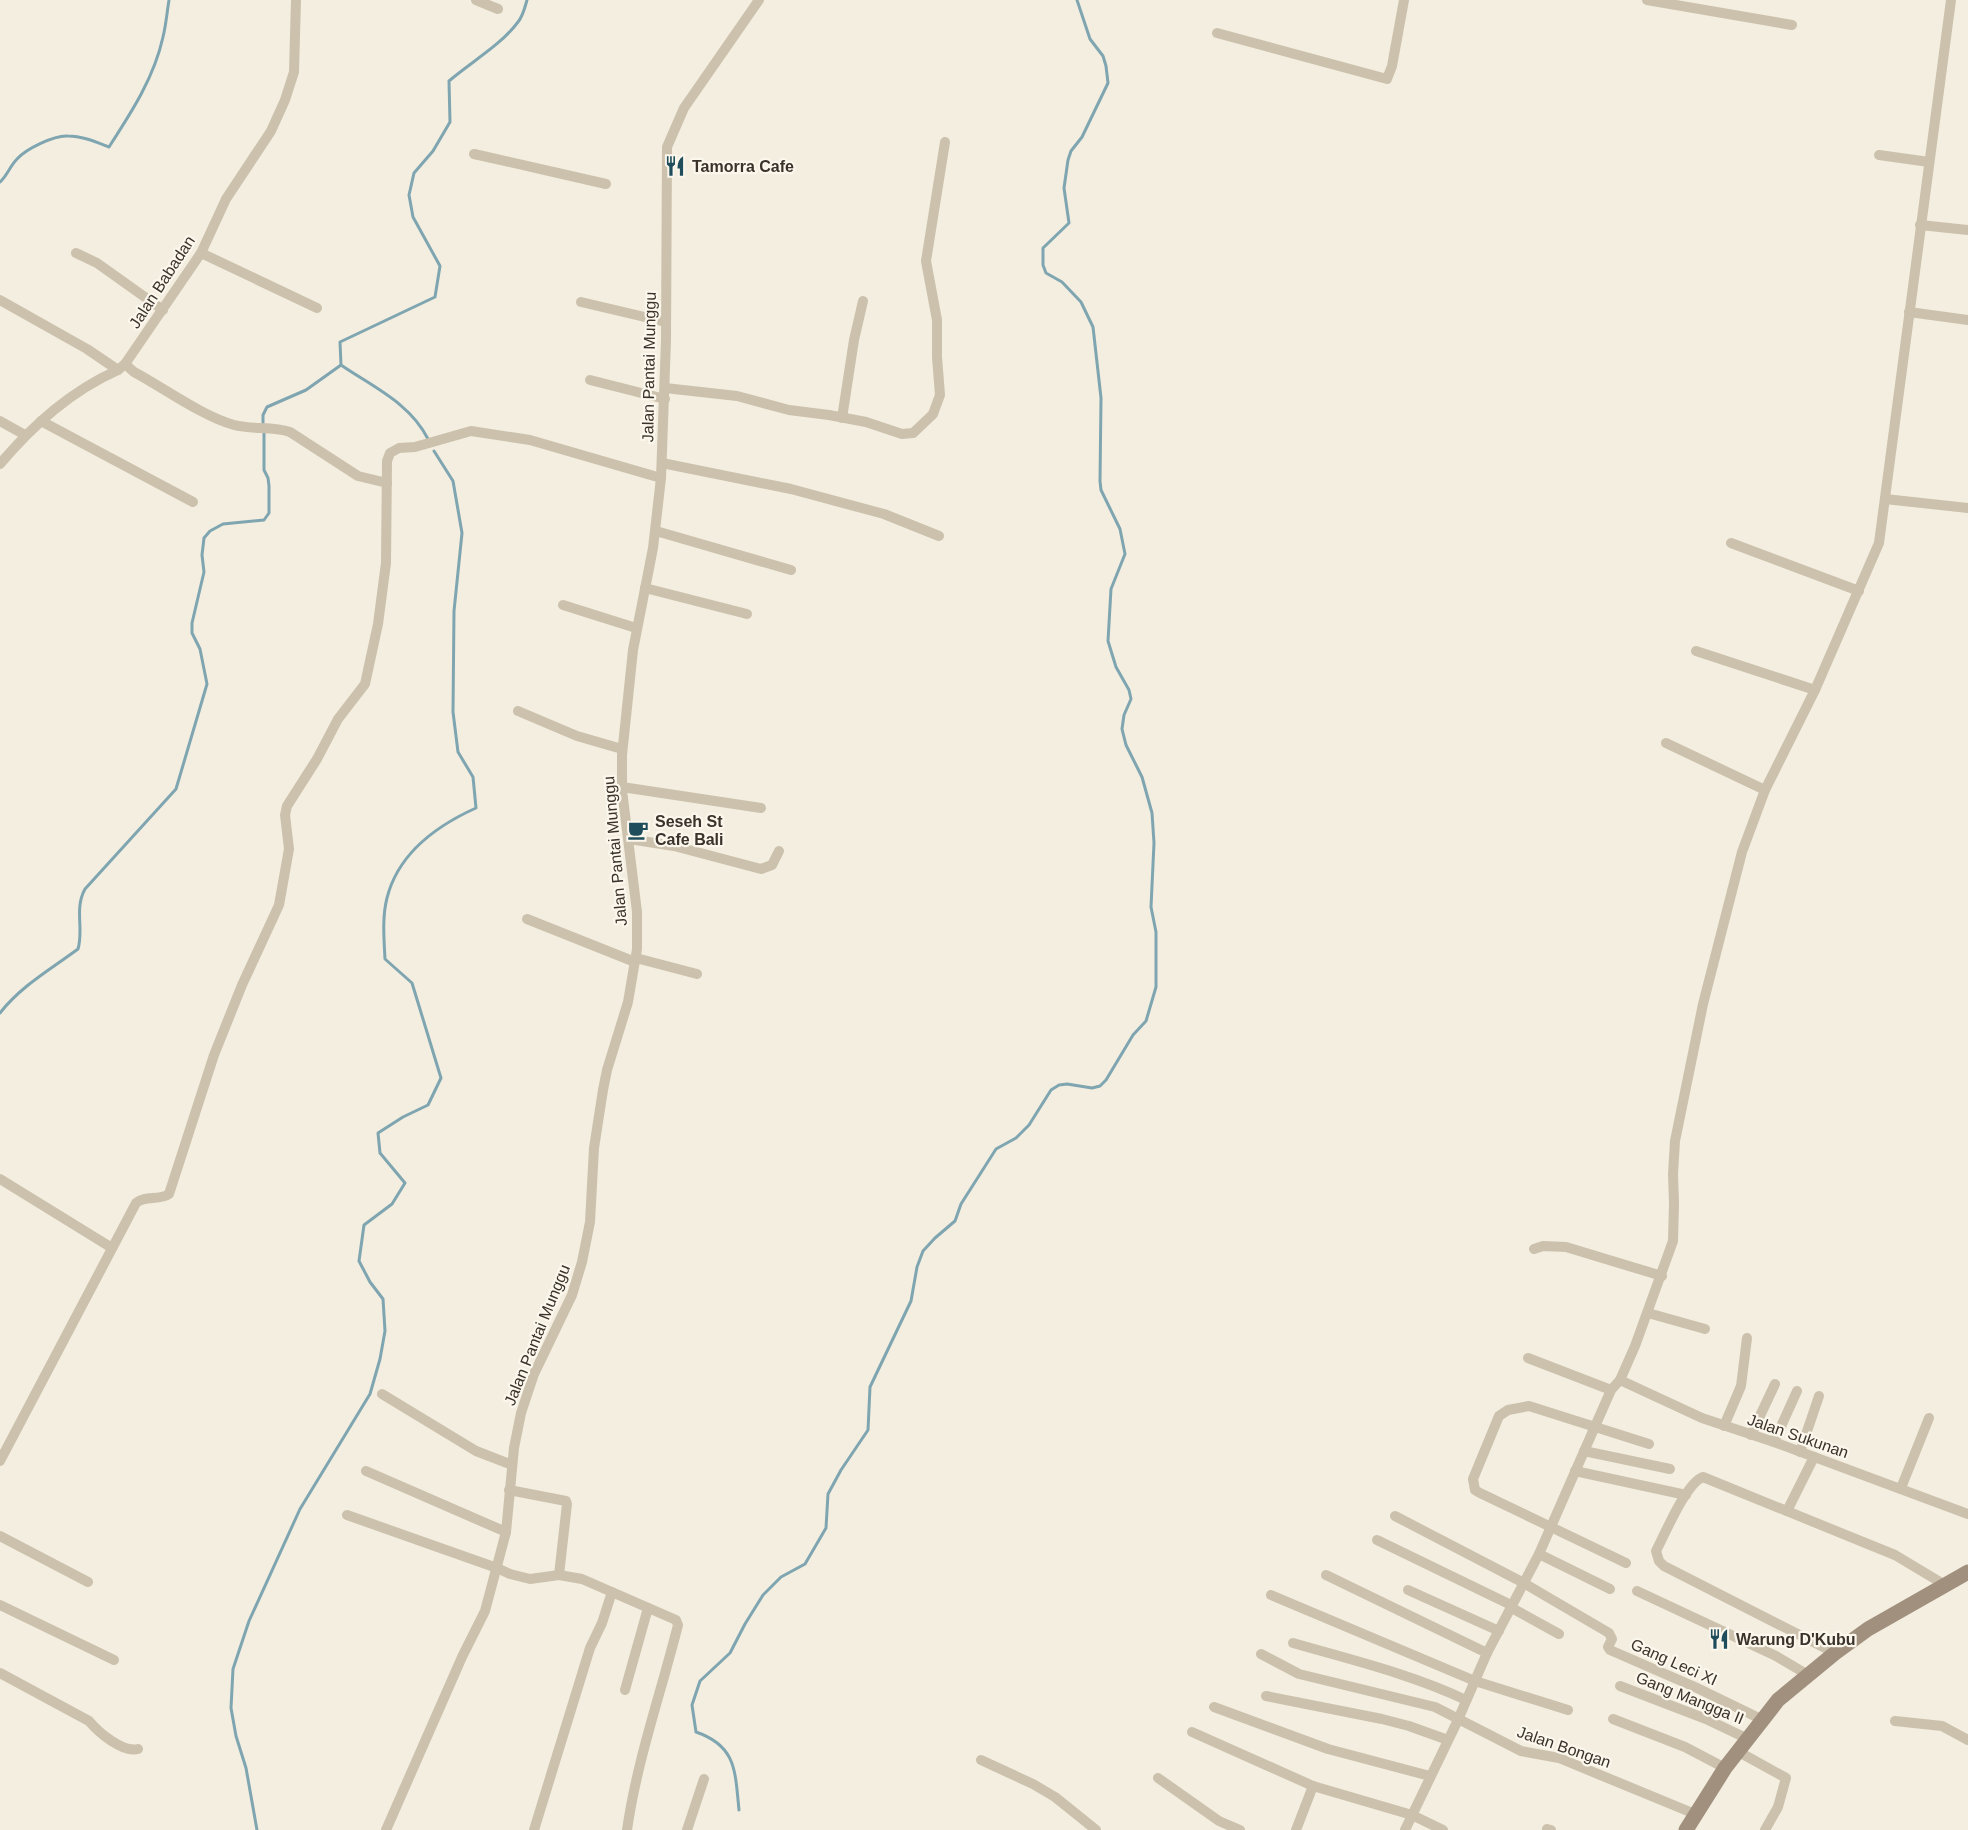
<svg xmlns="http://www.w3.org/2000/svg" width="1968" height="1830" viewBox="0 0 1968 1830" font-family="Helvetica,sans-serif">
  <style>
    .lines { fill: none; stroke-linecap: round; stroke-linejoin: round }
    .stream { stroke: #7fa5b1; stroke-width: 3 }
    .street { stroke: #ccc1ac; stroke-width: 10 }
    .secondary { stroke: #a0907d; stroke-width: 15 }
    .labels { text-anchor: middle; dominant-baseline: central; stroke-width: 4.5; stroke-linejoin: round; paint-order: stroke }
    .poi-label { font-size: 16px; font-weight: bold; fill: #3a322b; stroke: #fbf7ed; text-anchor: start }
    .street-label { font-size: 16px; fill: #3a322b; stroke: #fbf7ed }
  </style>
  <rect width="100%" height="100%" fill="#f3eee0"/>
  <g class="lines">
    <g class="stream">
      <path d="M0,182C7,176 10,166 17,159C26,149 54,135 68,136C82,136 96,142 109,147C131,113 154,78 163,37C166,25 167,12 169,0"/>
      <polyline points="263,425 263,415 267,407 306,390 341,365"/>
      <path d="M428,439C410,403 373,387 341,365L340,342L435,297L440,266L413,217L409,195L414,173L433,151L450,122L449,81C471,62 501,45 518,22C523,16 525,7 527,0"/>
      <path d="M0,1013C21,986 51,969 78,949C84,929 74,909 85,889L176,789L207,684L200,649L192,633V623L204,572L202,555L204,538L210,531L223,524L264,520L269,513V486L268,478L264,470V432"/>
      <path d="M739,1810C735,1772 737,1746 696,1732L692,1705L700,1681L730,1653L745,1624L763,1595L781,1577L805,1564L826,1528L828,1494L841,1470L868,1430L870,1387L911,1301L917,1267L923,1251L935,1238L955,1221L961,1204L996,1149L1016,1138L1029,1125L1051,1090L1059,1085L1067,1084L1092,1088L1100,1086L1106,1080L1133,1035L1146,1021L1156,987V932L1151,907L1154,843L1152,813L1142,777L1126,745L1122,729L1124,715L1131,699L1129,690L1116,667L1108,641L1111,589L1125,554L1120,529L1101,490L1100,481L1101,398L1093,327L1081,302L1062,282L1046,273L1043,265V248L1069,223L1064,188L1068,160L1071,151L1082,137L1108,83L1106,66L1103,56L1090,39L1077,0"/>
      <path d="M257,1830L246,1768L236,1736L231,1708L233,1669L249,1621L300,1509L370,1394L380,1359L385,1331L383,1299L370,1282L359,1261L364,1225L392,1204L405,1183L380,1153L378,1133L403,1117L428,1105L441,1078L412,983L385,959C384,939 382,917 387,898C398,854 436,826 476,808L473,777L458,752L453,712L454,611L462,533L453,481L434,451"/>
    </g>
    <g class="street">
      <polyline points="476,0 498,9"/>
      <polyline points="1647,0 1792,25"/>
      <polyline points="1217,33 1387,79 1392,66 1404,0"/>
      <polyline points="474,154 606,184"/>
      <polyline points="1879,155 1929,162"/>
      <polyline points="1920,225 1968,230"/>
      <polyline points="76,253 97,263 163,310"/>
      <polyline points="201,253 317,308"/>
      <polyline points="0,300 87,349 118,370"/>
      <polyline points="581,302 666,322"/>
      <polyline points="1909,312 1968,320"/>
      <path d="M125,364L134,372C164,388 202,416 234,425C253,430 272,426 290,432L358,476L387,483"/>
      <polyline points="590,380 665,399"/>
      <polyline points="665,388 737,396 789,410 829,415 866,422 902,434 913,433 933,414 940,395 937,357 937,320 926,261 945,142"/>
      <polyline points="842,418 854,340 863,301"/>
      <polyline points="0,421 25,435"/>
      <polyline points="41,421 193,502"/>
      <polyline points="662,463 791,489 884,514 939,536"/>
      <path d="M0,464C34,424 71,391 118,370L125,364L201,253L226,199L271,131L285,100L294,72L296,0"/>
      <polyline points="1885,499 1968,508"/>
      <polyline points="656,531 791,570"/>
      <polyline points="1731,543 1859,591"/>
      <polyline points="645,588 747,614"/>
      <polyline points="563,605 636,628"/>
      <polyline points="1696,651 1815,690"/>
      <polyline points="518,711 577,736 622,749"/>
      <polyline points="1666,743 1765,790"/>
      <polyline points="622,787 761,808"/>
      <polyline points="629,839 674,846 761,869 772,865 779,851"/>
      <polyline points="527,919 635,962"/>
      <polyline points="636,958 697,974"/>
      <polyline points="0,1179 112,1248"/>
      <polyline points="1534,1249 1543,1246 1566,1247 1662,1276"/>
      <polyline points="1648,1313 1705,1329"/>
      <polyline points="1528,1358 1611,1390"/>
      <polyline points="1620,1380 1702,1418 1774,1442 1968,1514"/>
      <polyline points="382,1394 476,1451 512,1465"/>
      <polyline points="1724,1426 1741,1386 1747,1338"/>
      <polyline points="1751,1435 1775,1384"/>
      <polyline points="1774,1442 1797,1391"/>
      <polyline points="1584,1451 1670,1469"/>
      <polyline points="1800,1452 1819,1396"/>
      <path d="M0,1461L136,1203C145,1195 159,1201 169,1194L214,1055L242,985L279,905L289,849L285,815L287,806L317,759L338,719L365,684L378,624L386,563L387,461L390,453L399,448L415,447L471,431L530,440L661,478"/>
      <polyline points="366,1471 506,1532"/>
      <polyline points="1575,1471 1686,1495"/>
      <polyline points="1901,1488 1929,1418"/>
      <polyline points="509,1490 566,1501 567,1504 559,1575"/>
      <polyline points="1787,1511 1814,1457"/>
      <path d="M347,1515L497,1568L510,1574L530,1579L559,1575L582,1579L676,1620L678,1625C661,1693 637,1760 627,1830"/>
      <polyline points="1395,1516 1522,1582 1609,1633 1612,1639 1608,1647 1610,1650 1695,1687 1763,1720"/>
      <polyline points="0,1536 88,1582"/>
      <polyline points="1377,1540 1511,1605"/>
      <polyline points="1539,1554 1610,1589"/>
      <polyline points="1626,1563 1480,1493 1475,1490 1473,1479 1499,1416 1508,1410 1529,1406 1649,1444"/>
      <polyline points="1326,1575 1487,1653"/>
      <polyline points="1408,1590 1499,1631"/>
      <polyline points="1637,1591 1776,1656 1808,1675"/>
      <polyline points="1271,1595 1475,1681 1568,1710"/>
      <polyline points="0,1605 114,1660"/>
      <polyline points="1510,1607 1559,1634"/>
      <path d="M1293,1643C1352,1660 1411,1674 1466,1700"/>
      <path d="M1835,1653L1664,1566L1659,1561L1656,1551C1665,1534 1686,1483 1703,1477L1895,1555L1945,1585"/>
      <polyline points="1261,1654 1299,1674 1435,1707 1521,1751 1559,1758 1695,1814"/>
      <path d="M0,1673L89,1721C99,1733 123,1753 138,1749"/>
      <polyline points="1620,1686 1706,1719 1748,1739"/>
      <polyline points="625,1690 648,1608"/>
      <polyline points="1266,1696 1382,1719 1409,1726 1448,1740"/>
      <polyline points="1214,1707 1328,1749 1430,1776"/>
      <polyline points="1613,1719 1685,1747 1725,1768"/>
      <polyline points="1895,1721 1942,1726 1968,1740"/>
      <polyline points="1192,1732 1313,1786 1412,1815 1443,1830"/>
      <polyline points="1739,1752 1786,1778 1778,1807 1765,1830"/>
      <polyline points="981,1760 1033,1784 1055,1797 1096,1830"/>
      <polyline points="1158,1778 1219,1821 1240,1830"/>
      <polyline points="1547,1829 1551,1830"/>
      <polyline points="386,1830 462,1657 485,1611 506,1532 514,1448 521,1413 534,1374 572,1295 582,1262 590,1222 594,1148 603,1090 607,1070 628,1002 637,949 637,912 622,790 622,755 633,650 653,548 661,478 666,340 667,147 684,108 759,0"/>
      <polyline points="534,1830 590,1648 602,1623 612,1592"/>
      <polyline points="687,1830 704,1779"/>
      <polyline points="1296,1830 1313,1786"/>
      <polyline points="1405,1830 1457,1722 1487,1653 1539,1554 1611,1390 1620,1380 1635,1346 1673,1241 1674,1203 1673,1174 1675,1141 1703,1004 1742,852 1765,790 1815,690 1879,543 1951,0"/>
    </g>
    <polyline class="secondary" points="1686,1830 1725,1768 1778,1700 1835,1653 1868,1629 1968,1572"/>
  </g>
  <defs>
    <g id="restaurant-bare" transform="scale(1.62)"><path d="M-5-6h1v4h1v-4h1v4h1v-4h1v5L-1.5 .5V6h-2V.5L-5-1ZM5-6V6H3V1.5H1.5Q1.5-4 5-6Z" fill="#204d5c" stroke="#fbf7ed" stroke-width="2.5" paint-order="stroke"/></g>
    <g id="cafe-bare" transform="scale(1.62)"><path d="M-5.5-4.5H6V0H3Q3 3.5 0 3.5H-2.5Q-5.5 3.5-5.5 0ZM3-3.2v2h1.7v-2ZM-6 4.5H4V6H-6Z" fill="#204d5c" stroke="#fbf7ed" stroke-width="2.5" paint-order="stroke"/></g>
  </defs>
  <g fill-rule="evenodd">
    <use href="#restaurant-bare" x="675" y="166"/>
    <use href="#cafe-bare" x="638" y="830"/>
    <use href="#restaurant-bare" x="1719" y="1639"/>
  </g>
  <g class="labels">
    <g class="poi-label">
      <text x="692" y="166">Tamorra Cafe</text>
      <text x="655" y="821">Seseh St<tspan x="655" dy="18">Cafe Bali</tspan></text>
      <text x="1736" y="1639">Warung D'Kubu</text>
    </g>
    <g class="street-label">
      <text transform="translate(162 282) rotate(-57)">Jalan Babadan</text>
      <text transform="translate(649 367) rotate(-89)">Jalan Pantai Munggu</text>
      <text transform="translate(615 851) rotate(-95)">Jalan Pantai Munggu</text>
      <text transform="translate(537 1335) rotate(-68)">Jalan Pantai Munggu</text>
      <text transform="translate(1798 1436) rotate(19)">Jalan Sukunan</text>
      <text transform="translate(1674 1662) rotate(24)">Gang Leci XI</text>
      <text transform="translate(1690 1698) rotate(22)">Gang Mangga II</text>
      <text transform="translate(1564 1747) rotate(19)">Jalan Bongan</text>
    </g>
  </g>
</svg>
